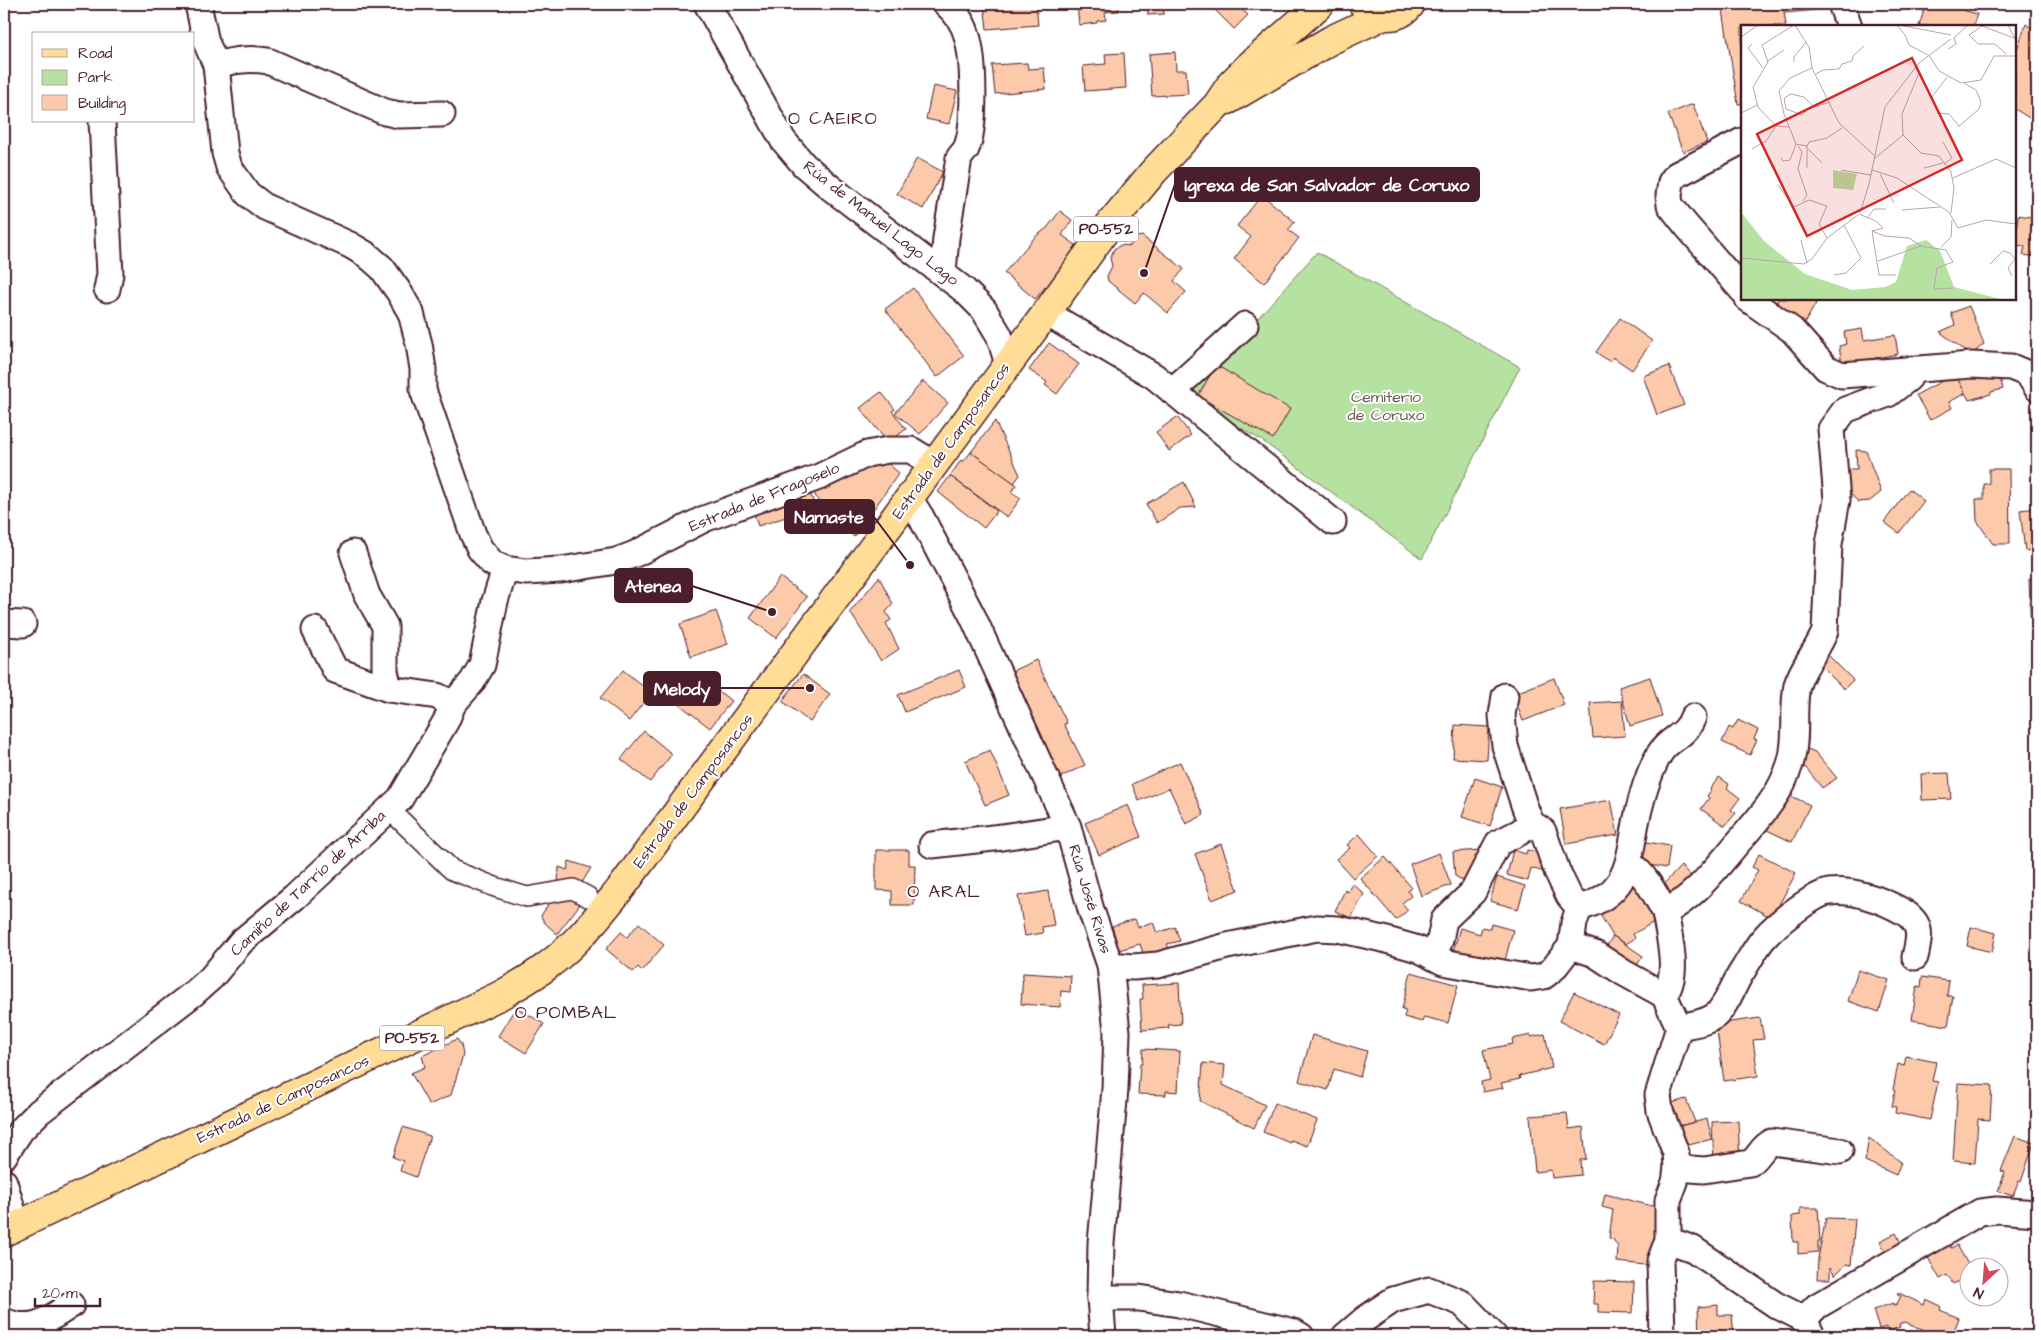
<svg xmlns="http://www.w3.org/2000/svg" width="2041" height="1340" viewBox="0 0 2041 1340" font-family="'Architects Daughter',sans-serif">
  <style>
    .green { fill: #b5e2a0; stroke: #808066 }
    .building { fill: #fccaab; stroke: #4a1f2b }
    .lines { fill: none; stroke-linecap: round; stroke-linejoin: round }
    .pedestrian-casing { stroke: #4a1f2b; stroke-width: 22 }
    .minor-casing { stroke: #4a1f2b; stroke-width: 29 }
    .primary-casing { stroke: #4a1f2b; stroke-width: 31 }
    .pedestrian { stroke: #fff; stroke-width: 19 }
    .minor { stroke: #fff; stroke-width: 25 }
    .primary { stroke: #ffdd96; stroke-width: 28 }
    .labels { text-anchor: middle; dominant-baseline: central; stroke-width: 4; stroke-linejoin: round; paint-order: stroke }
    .shield { fill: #fff; stroke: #80626b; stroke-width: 1 }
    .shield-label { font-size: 15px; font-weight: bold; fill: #4a1f2b }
    .street-label { font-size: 16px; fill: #4a1f2b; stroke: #fff }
    .park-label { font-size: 16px; fill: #6a5a4e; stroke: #fff }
    .neighbourhood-label { font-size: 18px; letter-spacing: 1px; fill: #4a1f2b; stroke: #fff }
    .inset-road { fill: none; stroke: #b7a5aa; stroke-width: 1 }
    .view { fill: #d62828; fill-opacity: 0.15; stroke: #d62828; stroke-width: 2.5 }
    .inset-edge { fill: none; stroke: #4a1f2b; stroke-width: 2.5 }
    .leader { fill: none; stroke: #4a1f2b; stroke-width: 2 }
    .callout-dot { fill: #4a1f2b; stroke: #fff; stroke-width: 2 }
    .callout { fill: #4a1f2b; stroke: #4a1f2b; stroke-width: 2 }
    .callout-label { font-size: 18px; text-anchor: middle; font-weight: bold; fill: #fff }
  </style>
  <rect width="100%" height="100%" fill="#fff"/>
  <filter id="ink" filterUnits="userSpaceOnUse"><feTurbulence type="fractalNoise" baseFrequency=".02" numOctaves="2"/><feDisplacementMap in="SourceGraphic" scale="10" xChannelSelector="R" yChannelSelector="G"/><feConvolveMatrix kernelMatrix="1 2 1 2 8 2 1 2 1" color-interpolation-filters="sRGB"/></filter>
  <g filter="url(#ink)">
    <polygon class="green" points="1317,252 1520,367 1422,559 1261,440 1188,396"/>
    <g class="building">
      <polygon points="984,4 1019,4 1019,5 1036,4 1038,25 987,29"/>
      <polygon points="1077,4 1118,4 1119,11 1105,12 1106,20 1097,21 1097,23 1079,25"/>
      <polygon points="1147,4 1163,4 1164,14 1148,15"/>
      <polygon points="1209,4 1244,4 1240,8 1248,15 1234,29"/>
      <polygon points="1722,4 1783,4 1786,26 1742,26 1742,104 1738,104"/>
      <polygon points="1786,4 1827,4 1826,9 1786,13"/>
      <polygon points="1861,4 1889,4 1889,6"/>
      <polygon points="1926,4 1942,4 1977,14 1973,26 1919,26"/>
      <polygon points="2026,24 2037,32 2037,123 2015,109 2015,55"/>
      <polygon points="1175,52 1176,70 1186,70 1188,94 1152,96 1149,54"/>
      <polygon points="1124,53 1126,88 1085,91 1083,66 1106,64 1105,54"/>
      <polygon points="1027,63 1028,69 1044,68 1046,89 995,94 992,65"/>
      <polygon points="933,86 957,91 949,124 926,119"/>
      <polygon points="1693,104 1707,142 1683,152 1668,114"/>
      <polygon points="917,158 943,172 923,209 897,194"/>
      <polygon points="1262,195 1295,222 1288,230 1299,238 1264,283 1234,259 1251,237 1237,226"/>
      <polygon points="1060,211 1072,220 1062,235 1077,246 1047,289 1045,287 1035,299 1004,273 1035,237 1047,228"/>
      <polygon points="2018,215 2037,218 2037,257 2023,255 2025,246 2015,245"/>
      <polygon points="1142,236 1184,269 1174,281 1186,292 1168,313 1144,293 1135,303 1108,281 1107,276 1112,266 1110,258 1114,249 1121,245 1130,246 1137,237"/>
      <polygon points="913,288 964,356 937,377 885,309"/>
      <polygon points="1778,299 1816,299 1818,300 1804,324 1774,307"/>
      <polygon points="1969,306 1984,344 1971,355 1940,332 1955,325 1951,313"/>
      <polygon points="1620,318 1652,341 1632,370 1613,357 1610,362 1596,352"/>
      <polygon points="1862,329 1864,340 1895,335 1898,354 1842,364 1839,346 1846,344 1844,332"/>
      <polygon points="1049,343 1079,364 1057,394 1045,385 1047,382 1029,370"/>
      <polygon points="1216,365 1290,409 1273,439 1198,396"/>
      <polygon points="1669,366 1684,405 1657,415 1643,376"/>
      <polygon points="1955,374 1966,393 1949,402 1952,408 1930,420 1916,395"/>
      <polygon points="1999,374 2003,389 1991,392 1991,394 1969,400 1956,376"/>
      <polygon points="923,381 948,403 920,434 895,413"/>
      <polygon points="881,392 895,409 892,411 906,429 888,443 860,408"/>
      <polygon points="1177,417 1191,435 1169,451 1156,432"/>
      <polygon points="995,421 1020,475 1014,483 971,452"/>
      <polygon points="1856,450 1866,451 1881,492 1870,501 1858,502 1849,492 1843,469 1857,469"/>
      <polygon points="971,452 1017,485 1011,492 1021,498 1007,517 950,476 961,460 963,462"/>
      <polygon points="884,460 899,473 854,537 819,503 813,491"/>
      <polygon points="1989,469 2009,469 2010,544 1993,544 1977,521 1976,499 1984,499 1984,484 1989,484"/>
      <polygon points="950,476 997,511 984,528 938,492"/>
      <polygon points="1184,482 1196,507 1180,508 1157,523 1146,504"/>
      <polygon points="1909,489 1924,501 1899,533 1884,522"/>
      <polygon points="811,495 816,510 789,519 789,516 758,526 754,513"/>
      <polygon points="2037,508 2037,549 2025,551 2020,510"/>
      <polygon points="780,577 807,597 776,638 750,618"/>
      <polygon points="879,577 893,604 886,612 891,620 886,623 899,649 881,661 850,612"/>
      <polygon points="2029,579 2037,579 2037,631 2031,631"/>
      <polygon points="716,611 728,644 691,657 680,624"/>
      <polygon points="1824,651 1853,680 1844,689 1815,660"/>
      <polygon points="1036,660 1067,723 1064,724 1085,765 1059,778 1008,673"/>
      <polygon points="623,670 651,693 629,721 600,698"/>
      <polygon points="959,670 966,687 905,712 898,695"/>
      <polygon points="803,674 830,694 810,722 782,701"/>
      <polygon points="700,676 731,701 710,728 679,704"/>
      <polygon points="1650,677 1662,716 1630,726 1619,687"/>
      <polygon points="1554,678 1564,705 1523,721 1513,694"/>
      <polygon points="1622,701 1625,736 1593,738 1590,703"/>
      <polygon points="1738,720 1758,730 1754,739 1757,740 1750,755 1722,742 1729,727 1733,729"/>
      <polygon points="1455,725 1489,727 1487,760 1453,758"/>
      <polygon points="644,731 672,754 650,782 621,759"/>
      <polygon points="1805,748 1815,752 1837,778 1822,788 1806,768 1797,765"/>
      <polygon points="990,750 1009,795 985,805 965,761"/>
      <polygon points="1180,762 1204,815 1186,824 1169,788 1139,801 1132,784"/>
      <polygon points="1949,773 1951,799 1922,800 1921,774"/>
      <polygon points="1719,777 1729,784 1727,788 1740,798 1731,810 1736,813 1725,826 1701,809 1709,798 1707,796 1711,790 1710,789"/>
      <polygon points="1475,778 1502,787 1490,826 1462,817"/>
      <polygon points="1785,793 1810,805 1792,842 1767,830"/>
      <polygon points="1611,800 1618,835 1566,844 1560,809"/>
      <polygon points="1128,805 1141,837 1099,855 1085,823"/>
      <polygon points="1359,834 1378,856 1353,878 1336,859 1350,848 1347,845"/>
      <polygon points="1641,841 1670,846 1667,868 1637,863"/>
      <polygon points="1221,844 1238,890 1212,900 1195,854"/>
      <polygon points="876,850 909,850 909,865 915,865 914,905 892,905 892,891 876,890"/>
      <polygon points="1482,850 1467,883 1455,876 1453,852"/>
      <polygon points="1513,850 1526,854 1527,850 1544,854 1548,873 1531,868 1528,881 1507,875"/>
      <polygon points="1439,853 1451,885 1421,896 1410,864"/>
      <polygon points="1759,854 1796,873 1772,918 1741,901 1758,870 1752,867"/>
      <polygon points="1385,857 1412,888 1408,891 1411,896 1402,903 1408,910 1396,920 1360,878"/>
      <polygon points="569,861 591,868 578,889 558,883 559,867 567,870"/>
      <polygon points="1681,866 1697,882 1663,904 1657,891"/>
      <polygon points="1628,875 1637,881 1654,922 1633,934 1635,938 1626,944 1613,936 1596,908"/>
      <polygon points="1497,877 1525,886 1518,909 1490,901"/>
      <polygon points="1352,883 1364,894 1351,918 1335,911 1345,890 1348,892"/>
      <polygon points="574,891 581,903 557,934 544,922 541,916 554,895"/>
      <polygon points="1048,891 1054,925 1042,927 1043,933 1025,936 1018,896"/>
      <polygon points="1135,919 1138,927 1153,922 1157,933 1175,927 1180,941 1167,944 1169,948 1144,956 1140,944 1119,950 1112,926"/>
      <polygon points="639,923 664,945 642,971 638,967 633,972 606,949 621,932 627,937"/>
      <polygon points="1491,924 1513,930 1502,972 1451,958 1460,928 1480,934 1482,927 1490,929"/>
      <polygon points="1971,927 1996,933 1992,952 1967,946"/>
      <polygon points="1613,936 1643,956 1631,974 1601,955"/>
      <polygon points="1858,970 1889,980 1879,1012 1848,1001"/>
      <polygon points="1411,972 1458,985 1448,1023 1424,1017 1422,1022 1404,1017 1406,1010 1402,1009"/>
      <polygon points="1023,973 1071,976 1070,992 1061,991 1060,1007 1021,1004"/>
      <polygon points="1922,977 1949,981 1947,996 1953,996 1948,1026 1912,1020 1917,986 1921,987"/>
      <polygon points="1179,983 1181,1024 1168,1025 1169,1028 1142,1030 1140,999 1143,999 1142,985"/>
      <polygon points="1574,992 1619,1015 1604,1044 1559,1021"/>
      <polygon points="516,1007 544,1024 526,1053 498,1036"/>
      <polygon points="1760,1018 1764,1039 1753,1040 1758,1076 1724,1081 1716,1024"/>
      <polygon points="1545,1034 1552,1068 1519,1076 1520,1079 1501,1083 1503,1088 1483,1092 1481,1082 1490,1080 1483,1050 1513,1044 1512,1039 1531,1035 1531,1037"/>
      <polygon points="1312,1035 1367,1051 1360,1077 1334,1069 1328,1090 1299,1081"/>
      <polygon points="457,1039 461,1045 463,1055 451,1095 429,1105 411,1073 425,1067 422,1056"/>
      <polygon points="1143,1049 1180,1051 1178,1092 1166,1091 1166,1095 1138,1094 1140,1064 1142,1064"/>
      <polygon points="1906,1056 1936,1062 1932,1081 1938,1082 1930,1120 1895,1113 1896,1107 1892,1106 1895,1091 1893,1090 1898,1064 1904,1066"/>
      <polygon points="1203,1063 1225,1065 1223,1085 1265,1105 1254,1128 1200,1101"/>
      <polygon points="1958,1083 1992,1085 1990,1120 1978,1119 1975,1163 1953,1161"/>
      <polygon points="1686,1099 1695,1122 1674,1127 1665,1105"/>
      <polygon points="1275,1103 1317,1120 1307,1146 1291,1140 1290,1143 1263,1132"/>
      <polygon points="1567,1113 1569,1129 1583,1127 1586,1159 1580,1160 1581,1175 1552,1178 1551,1170 1535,1172 1530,1116"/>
      <polygon points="1707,1119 1712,1139 1681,1147 1676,1127"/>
      <polygon points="1738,1121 1740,1162 1714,1163 1712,1122"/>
      <polygon points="403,1127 430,1136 416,1177 400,1171 403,1161 393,1157"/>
      <polygon points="2015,1136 2034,1143 2021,1182 2019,1181 2013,1196 1998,1191 2005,1172 2001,1171"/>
      <polygon points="1869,1138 1901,1162 1896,1175 1865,1161"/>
      <polygon points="1605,1194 1660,1208 1655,1266 1617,1262 1618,1247 1613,1239 1609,1238 1613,1210 1602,1207"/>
      <polygon points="1800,1208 1818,1208 1820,1242 1818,1241 1818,1252 1798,1254 1798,1242 1793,1242 1792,1216 1800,1215"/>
      <polygon points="1826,1218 1855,1219 1851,1265 1846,1264 1835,1275 1830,1267 1830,1279 1817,1279 1818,1258"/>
      <polygon points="1896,1233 1905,1251 1889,1259 1880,1241"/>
      <polygon points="1947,1242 1951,1248 1957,1245 1970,1268 1968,1268 1968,1276 1953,1284 1947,1275 1940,1279 1926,1254"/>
      <polygon points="1594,1281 1634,1282 1633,1313 1598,1312 1598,1304 1593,1304"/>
      <polygon points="1899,1293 1924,1305 1926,1299 1941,1306 1940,1310 1959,1318 1953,1333 1943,1329 1941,1334 1935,1332 1934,1334 1905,1322 1899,1324 1900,1327 1888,1331 1887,1327 1879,1329 1873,1310 1893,1303 1893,1305 1897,1304 1901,1296 1898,1295"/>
      <polygon points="1718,1305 1718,1315 1732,1315 1734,1336 1699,1336 1698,1307"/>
    </g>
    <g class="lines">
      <g class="pedestrian-casing">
        <polyline id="pedestrian" points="389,809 452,870 495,887 527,897 573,889 588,897"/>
      </g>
      <g class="minor-casing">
        <g id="minor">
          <polyline points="198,4 206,42 216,65 225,153 229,167 248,194 265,207 350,245 367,255 382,268 399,292 411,313 419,344 423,369 423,390 473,534 480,549 492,563 505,569 526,572 561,570 616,561 635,554 704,519 819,477 867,454 888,450 911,450 934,464"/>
          <polyline points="707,4 783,140 804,165 831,188 964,290 984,310 999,335 1008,364"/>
          <polyline points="1841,4 1849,26"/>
          <path d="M216,65C235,60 249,58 268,61L385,112L399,115L442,114"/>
          <polyline points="102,121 110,274 107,289"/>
          <polyline points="1742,141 1676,175 1671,182 1669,196 1670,205 1685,224 1742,290"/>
          <path d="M943,272L946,238L959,158C961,155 964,152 966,149C976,127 974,59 967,36C964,24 955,12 946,4"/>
          <polyline points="1748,299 1792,330 1826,368 1842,375 1971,365 2011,367 2028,374 2037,388"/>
          <polyline points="1046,313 1154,376 1333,522"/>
          <polyline points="1172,391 1245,325"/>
          <polyline points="909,498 921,517 973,617 1068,827 1091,910 1110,965 1117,1032 1115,1089 1101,1243 1100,1298 1103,1336"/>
          <polyline points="353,553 367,595 385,626 385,671 389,689"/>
          <polyline points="4,623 23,624"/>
          <polyline points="315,630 335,670 389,689 437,696 453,704"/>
          <polyline points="1505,696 1502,715 1505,746 1524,805 1531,823 1543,831 1557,871 1569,896 1579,908"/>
          <polyline points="932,845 1002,837 1068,827"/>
          <path d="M1629,863C1646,875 1655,894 1665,912"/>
          <path d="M1571,946L1574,923L1579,908C1630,894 1628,861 1637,818C1642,796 1648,773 1660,753C1670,737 1685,738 1693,717"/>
          <polyline points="1433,957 1440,940 1444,920 1473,892 1498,843 1520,832 1531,823"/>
          <polyline points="1110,965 1133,967 1158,965 1227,946 1317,928 1338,929 1383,939 1418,949 1443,962 1531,978 1544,976 1553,969 1571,946 1595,954 1624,973 1664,995 1679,1027 1658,1095 1660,1111 1676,1153 1677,1168 1675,1182 1668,1200 1668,1240 1660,1261 1662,1336"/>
          <path d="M1664,995C1680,975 1669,937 1665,912C1696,897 1719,864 1742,838C1752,826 1764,813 1773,799C1781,788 1787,774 1791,761C1798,736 1792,710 1797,685C1803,665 1818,650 1825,631L1829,544L1837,500L1831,429L1845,410L1888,394L1909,378L1912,369"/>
          <path d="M1679,1027C1692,1024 1709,1023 1718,1013C1729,1001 1734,983 1743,970C1750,959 1756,947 1764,938C1776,924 1812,895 1829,892C1853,889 1882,900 1902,911C1923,923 1920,937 1915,957"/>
          <polyline points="4,1156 21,1130 39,1112 194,993 211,978 241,942 295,897 400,799 446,721 453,704 472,682 482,665 495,601 505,569"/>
          <path d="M1677,1168L1704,1170L1750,1163C1759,1158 1761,1147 1772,1142L1840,1151"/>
          <polyline points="4,1182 17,1226"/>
          <polyline points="1668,1240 1693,1249 1776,1305 1804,1319 1812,1336"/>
          <polyline points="1100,1298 1139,1298 1179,1304 1294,1332 1301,1336"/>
          <polyline points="1804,1319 1817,1306 1980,1212 1997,1210 2037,1213"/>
          <path d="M4,1321C32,1333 48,1320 71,1305"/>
          <polyline points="1345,1336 1365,1319 1393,1300 1429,1290 1462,1303 1494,1336"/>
        </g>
      </g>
      <g class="primary-casing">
        <g id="primary">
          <path d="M1363,4C1376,19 1398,21 1411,4"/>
          <polyline points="1228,100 1331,40 1382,16"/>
          <path d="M4,1232L501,995C517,986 533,977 547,966C577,944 599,915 622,887L1046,313L1110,224L1154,171L1217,105L1231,84L1249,66L1320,4"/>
        </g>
      </g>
      <use href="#pedestrian" class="pedestrian"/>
      <use href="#minor" class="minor"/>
      <use href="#primary" class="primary"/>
    </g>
  </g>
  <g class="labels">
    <g class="shield">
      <rect x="1073.5" y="216.5" width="65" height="25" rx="4"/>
      <rect x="379.5" y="1025.5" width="65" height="25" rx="4"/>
    </g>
    <g class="shield-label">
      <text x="1106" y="229">PO-552</text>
      <text x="412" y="1038">PO-552</text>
    </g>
    <g class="street-label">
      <text transform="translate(881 223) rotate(38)">Rúa de Manuel Lago Lago</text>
      <text transform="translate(951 441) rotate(-54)">Estrada de Camposancos</text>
      <text transform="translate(764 497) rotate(-22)">Estrada de Fragoselo</text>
      <text transform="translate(693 791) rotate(-53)">Estrada de Camposancos</text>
      <text transform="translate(308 883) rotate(-43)">Camiño de Tarrío de Arriba</text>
      <text transform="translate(1090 899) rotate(73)">Rúa José Rivas</text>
      <text transform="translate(283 1099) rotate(-25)">Estrada de Camposancos</text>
    </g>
    <g class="park-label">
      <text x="1386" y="397">Cemiterio<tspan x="1386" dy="18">de Coruxo</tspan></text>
    </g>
    <g class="neighbourhood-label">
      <text x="833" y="118">O CAEIRO</text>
      <text x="944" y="891">O ARAL</text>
      <text x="566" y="1012">O POMBAL</text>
    </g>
  </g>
  <g transform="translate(1741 25)">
    <rect width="275" height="275" fill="#fff"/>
    <path d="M92,145L116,149L112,165L92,163ZM0,187L23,216L64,249L111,265L144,262L155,257L166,221L185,215L199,226L213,262L263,275H0Z" fill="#b5e2a0"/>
    <path class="inset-road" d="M54,0L68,22L71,43L98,98L134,131M156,0L164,10L168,20L187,30M158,0L210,10M267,0L275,16M0,12L17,0M213,13L227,0M11,19L7,23L22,43M207,24L215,19L213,13M265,29L254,19H237L228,10L241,1L273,13M188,30L198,46L220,58L240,55L253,31H275M27,36L43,25M53,37V32L65,17M71,43L49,53L38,66L43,89L55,119L66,121L68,117L86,113L101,103M75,49L82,45L98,44L101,39L111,36L112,31L123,21M191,72L206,52M70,81L61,90L45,84L43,73L50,69L63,72L73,82L89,77M0,88L16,80M196,88L208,89L218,101M48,102L35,101L17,82L12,62L27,37L21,20L53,0M217,102L238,84L240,77L235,65L223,58M162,110L180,128L198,131L210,147L213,163L210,188M162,110L161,89L178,48L174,42M202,117L211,133L203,139M57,121L61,127L57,144L66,170L62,176M11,124L25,116L35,101M67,124L81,138M40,133L42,136L49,135L55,119M133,134L162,110M66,143V121M183,143L202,138M100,145L130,150M131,145L156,153L208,187L217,203L245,195L275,199M139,149L153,178M212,153L255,134L275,143M37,160L53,182L68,175L86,181L78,199L86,213M161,185L199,182M119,188L128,159L144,82L178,38L210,14M118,189L135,196L142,203L131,206M126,193L133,184H145M131,206L143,211L168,213L180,221L205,225L212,237L196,243L193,264L212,263M131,206L138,250H155M60,215L66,238M200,222L210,212L211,195M0,233L63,239L71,234L86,213L117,190M137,236L180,221M249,239L262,226L269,228L274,234M93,250L105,248L120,233L103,200M271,251L267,243L275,233"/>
    <path class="view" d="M171,33L221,135L66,211L16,109Z"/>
    <rect width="275" height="275" class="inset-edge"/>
  </g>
  <path class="leader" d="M1144 273L1175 184M910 565L874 517M772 612L692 586M810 688L720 688"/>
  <g class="callout-dot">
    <circle cx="1144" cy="273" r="5"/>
    <circle cx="910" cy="565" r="5"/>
    <circle cx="772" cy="612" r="5"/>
    <circle cx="810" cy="688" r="5"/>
  </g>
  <g class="callout">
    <rect x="1175" y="168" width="304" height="33" rx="5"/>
    <rect x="785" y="500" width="89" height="33" rx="5"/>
    <rect x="615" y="569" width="77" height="33" rx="5"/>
    <rect x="644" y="672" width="76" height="33" rx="5"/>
  </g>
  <g class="callout-label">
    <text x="1327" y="191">Igrexa de San Salvador de Coruxo</text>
    <text x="829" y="523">Namaste</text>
    <text x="653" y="592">Atenea</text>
    <text x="682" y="695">Melody</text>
  </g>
  <rect width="2041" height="1340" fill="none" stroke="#fff" stroke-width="20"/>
  <rect x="10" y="10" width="2021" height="1320" fill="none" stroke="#4a1f2b" stroke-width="2" filter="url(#ink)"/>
  <rect x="32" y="32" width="162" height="90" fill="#ffffff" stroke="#b7a5aa"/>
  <rect x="42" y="49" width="25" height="8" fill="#ffdd96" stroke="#b7a5aa"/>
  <text x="78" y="58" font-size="15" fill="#4a1f2b">Road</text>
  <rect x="42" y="70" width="25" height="15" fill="#b5e2a0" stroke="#b7a5aa"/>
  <text x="78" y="82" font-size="15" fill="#4a1f2b">Park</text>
  <rect x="42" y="95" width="25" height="15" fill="#fccaab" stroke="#b7a5aa"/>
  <text x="78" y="108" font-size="15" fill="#4a1f2b">Building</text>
  <g transform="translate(1984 1282) rotate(206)"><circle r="24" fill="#ffffff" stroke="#b7a5aa"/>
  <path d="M0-4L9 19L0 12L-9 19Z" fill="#d1495b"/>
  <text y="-8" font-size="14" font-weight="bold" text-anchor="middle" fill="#4a1f2b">N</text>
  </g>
  <path d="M35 1298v8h65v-8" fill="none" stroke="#4a1f2b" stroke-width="2.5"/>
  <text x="42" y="1298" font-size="15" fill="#4a1f2b" stroke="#ffffff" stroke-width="4" paint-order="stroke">20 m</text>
</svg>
